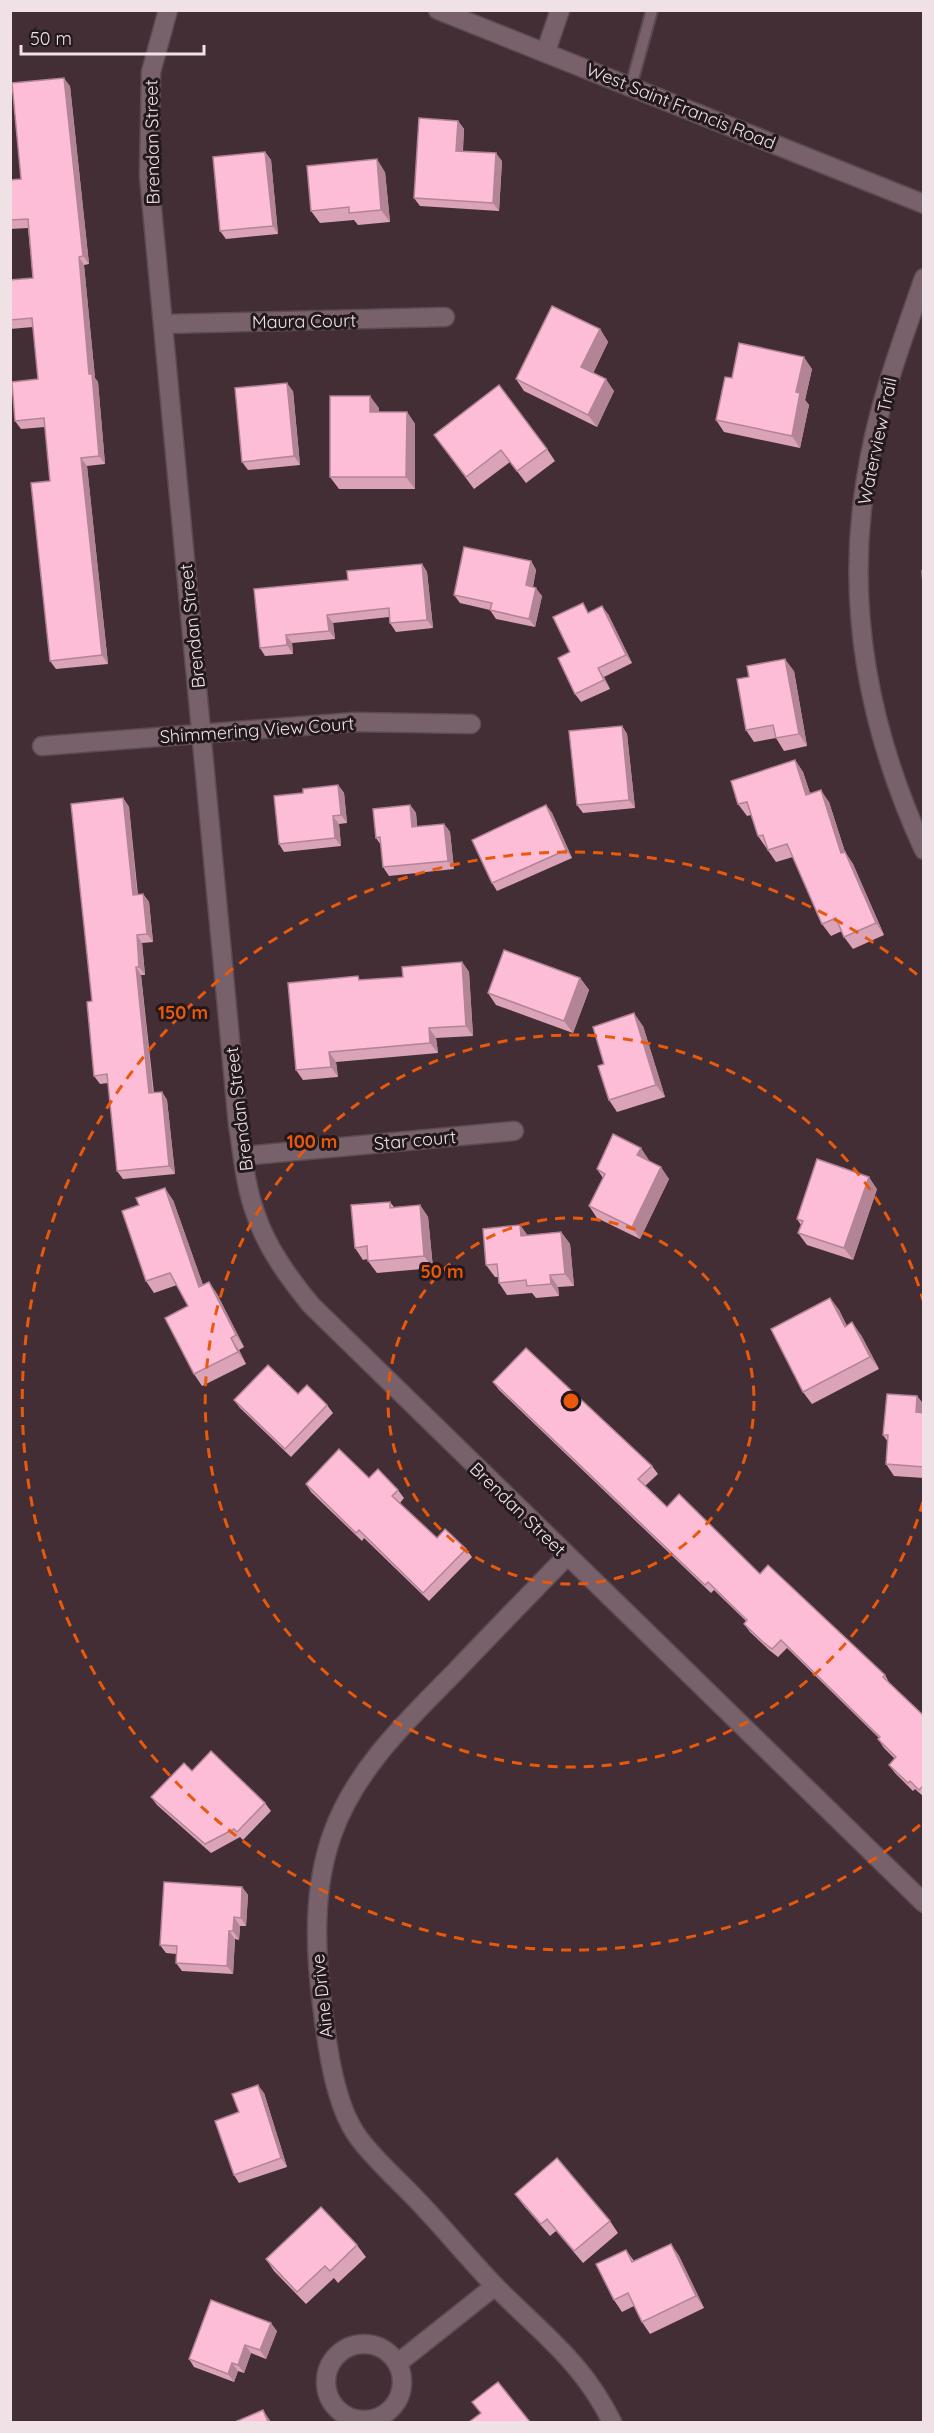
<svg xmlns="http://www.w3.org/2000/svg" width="934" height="2433" viewBox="0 0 934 2433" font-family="Quicksand,sans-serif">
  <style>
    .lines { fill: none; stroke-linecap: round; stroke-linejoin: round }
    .service-casing { stroke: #5c4b52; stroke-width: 14 }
    .minor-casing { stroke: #5c4b52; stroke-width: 21 }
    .tertiary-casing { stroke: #5c4b52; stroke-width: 21 }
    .service { stroke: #78616a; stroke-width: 10 }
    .minor { stroke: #78616a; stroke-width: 18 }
    .tertiary { stroke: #78616a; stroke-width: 18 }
    .wall { fill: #daa3b8 }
    .shaded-wall { fill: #b28496 }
    .building { fill: #febdd6; stroke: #b28496; stroke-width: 1.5 }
    .ring { fill: none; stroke: #e8590c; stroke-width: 3; stroke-dasharray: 10 8 }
    .labels { text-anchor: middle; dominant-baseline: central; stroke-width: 6; stroke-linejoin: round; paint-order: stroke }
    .street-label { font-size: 18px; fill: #efe1e6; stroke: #23191d }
    .centre { fill: #e8590c; stroke: #23191d; stroke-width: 3 }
    .ring-label { font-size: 18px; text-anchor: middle; font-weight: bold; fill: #e8590c; stroke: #23191d; stroke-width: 6; stroke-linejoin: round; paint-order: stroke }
  </style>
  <rect width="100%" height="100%" fill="#432e36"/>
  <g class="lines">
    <g class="service-casing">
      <polyline id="service" points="631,86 652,10"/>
    </g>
    <g class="minor-casing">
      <g id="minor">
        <path d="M168,10L151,72L149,176L238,1125C243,1155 245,1186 256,1215C267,1248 289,1278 311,1305L924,1903"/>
        <polyline points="546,51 560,10"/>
        <path d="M924,278C901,344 876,410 866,479C845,607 870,733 924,850"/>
        <polyline points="163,324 445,317"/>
        <polyline points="42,746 354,722 471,724"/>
        <polyline points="243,1156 514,1131"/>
        <path d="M567,1556C530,1594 493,1632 456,1671C408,1720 355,1769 332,1835C313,1889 315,1949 322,2004C327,2044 334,2104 358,2137C374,2159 397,2179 416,2199C443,2227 468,2258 495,2286C541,2333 582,2361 612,2422"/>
        <circle cx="364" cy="2382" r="38"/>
        <polyline points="398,2363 495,2286"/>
      </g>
    </g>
    <g class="tertiary-casing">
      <polyline id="tertiary" points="438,10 924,204"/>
    </g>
    <use href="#service" class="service"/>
    <use href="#minor" class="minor"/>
    <use href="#tertiary" class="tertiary"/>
  </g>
  <g class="wall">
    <polygon points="70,86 89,264 84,265 95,378 98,382 105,464 87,466 108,664 56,669 50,661 50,481 45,427 21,429 15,421 38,379 33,327 10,329 10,280 33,278 28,228 10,229 10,180 21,179"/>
    <polygon points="458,121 464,129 463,151 502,161 499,211 420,206 414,198"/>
    <polygon points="265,152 271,160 278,234 226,239 220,231"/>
    <polygon points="385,172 390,222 358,225 354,220 320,223 311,211"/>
    <polygon points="600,329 608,342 593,373 614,391 597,427 524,391 516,379"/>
    <polygon points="812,369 805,400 809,405 800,448 724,432 716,420 732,378"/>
    <polygon points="293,391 300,465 248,470 242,462"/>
    <polygon points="379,408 379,412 407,412 415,424 415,489 339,489 330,477"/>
    <polygon points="434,435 547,449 555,461 526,483 510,462 474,489"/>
    <polygon points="531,561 536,570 533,587 542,596 535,627 496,619 490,610 460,603 454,595"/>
    <polygon points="422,564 427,572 433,628 396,632 390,623 389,617 333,623 335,639 292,643 293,654 265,656 260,648 348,580"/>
    <polygon points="589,613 608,614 632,663 604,677 610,689 581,702 575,694 570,652"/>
    <polygon points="794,671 807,746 784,751 776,738 754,742 746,730"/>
    <polygon points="622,726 627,734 635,808 583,813 577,805"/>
    <polygon points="795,760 803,772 810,793 829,802 845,852 853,864 884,935 853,949 844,937 842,931 831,936 822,924 793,857 776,862 758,836 751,815 747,816 738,804"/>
    <polygon points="338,785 344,793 347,823 339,824 341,846 284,852 279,844 303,793"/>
    <polygon points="123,798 129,807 138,895 143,894 149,902 153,942 142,943 145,975 141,975 154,1093 162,1092 167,1100 175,1174 123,1179 117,1171 108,1083 100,1084 94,1076 92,1001"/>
    <polygon points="410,805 416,813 417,827 444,824 450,832 454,869 389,876 383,867 381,845 376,838"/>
    <polygon points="546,805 552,813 572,858 497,891 492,883"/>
    <polygon points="462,962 469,972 473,1036 436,1038 438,1053 336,1062 338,1077 303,1080 296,1070 361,980 403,977"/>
    <polygon points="580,978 589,990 573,1033 496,1005 488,993"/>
    <polygon points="643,1026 665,1097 617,1112 609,1100 604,1064"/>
    <polygon points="649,1160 649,1161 669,1179 640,1239 597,1218 589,1206 603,1178 597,1169"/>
    <polygon points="877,1189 853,1260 807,1245 798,1233 801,1225 797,1219"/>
    <polygon points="173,1200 203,1285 209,1282 217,1294 244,1347 239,1350 246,1364 202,1386 194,1374 188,1306 177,1285 154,1293 146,1281"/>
    <polygon points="390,1202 394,1207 420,1205 428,1217 433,1268 377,1273 368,1261 368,1259 363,1260 355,1248"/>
    <polygon points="520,1225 527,1235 561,1232 570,1244 574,1286 558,1287 559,1296 536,1298 532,1293 507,1295 499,1283 498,1277 495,1277 486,1265"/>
    <polygon points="830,1298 839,1310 847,1326 861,1335 879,1369 812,1404 803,1392"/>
    <polygon points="493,1382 652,1466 658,1474 645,1486 667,1507 760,1574 885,1675 890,1684 924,1716 924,1797 915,1789 913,1791 895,1773 889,1765 895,1759 884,1748 878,1739 879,1738 787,1648 778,1657 769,1650 750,1632 744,1624 746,1621 714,1590 711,1593 499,1390"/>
    <polygon points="917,1396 924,1405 924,1478 894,1476 886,1464 888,1442 883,1435"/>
    <polygon points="234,1400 327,1405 333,1413 291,1457 240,1408"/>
    <polygon points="369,1478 398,1490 404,1498 400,1503 437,1538 466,1549 472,1557 429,1601 364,1538 362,1541 311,1492 306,1484"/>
    <polygon points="151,1797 265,1803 271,1811 243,1840 240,1837 211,1853 157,1805"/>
    <polygon points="242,1887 248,1895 246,1926 240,1926 239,1940 235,1939 233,1974 182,1971 176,1963 176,1954 166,1953 160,1945"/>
    <polygon points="264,2093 287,2167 239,2183 234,2175"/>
    <polygon points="515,2194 610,2221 618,2233 583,2263 556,2231 550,2236 524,2206"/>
    <polygon points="671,2244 679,2256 704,2308 650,2334 642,2322 634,2306 622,2312 614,2300 626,2250 634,2261"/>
    <polygon points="357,2245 366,2257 338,2283 334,2278 306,2304 274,2271 266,2259"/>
    <polygon points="277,2331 266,2359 251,2353 244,2373 238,2371 234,2382 194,2367 189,2359"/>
  </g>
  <g class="shaded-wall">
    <polygon points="64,78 70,86 89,264 83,256"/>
    <polygon points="458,121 464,129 462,159 456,151"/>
    <polygon points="265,152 271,160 278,234 273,226"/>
    <polygon points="496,153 502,161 499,211 493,203"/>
    <polygon points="377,159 385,172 390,222 381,210"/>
    <polygon points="79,257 84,265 95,378 98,382 105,464 99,456 89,374"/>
    <polygon points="600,329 608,342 590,380 581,367"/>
    <polygon points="804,357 812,369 805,400 809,405 800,448 792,436 796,392"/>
    <polygon points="606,379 614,391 597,427 588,415"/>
    <polygon points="287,383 293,391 300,465 294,456"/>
    <polygon points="370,396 379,408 379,424 370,412"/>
    <polygon points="407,412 415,424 415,489 406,477"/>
    <polygon points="81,458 87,466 108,664 102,655"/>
    <polygon points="531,561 536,570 531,594 526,585"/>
    <polygon points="422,564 427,572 433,628 427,620"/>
    <polygon points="536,588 542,596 535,627 529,619"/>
    <polygon points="602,606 608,614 632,663 626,655"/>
    <polygon points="327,615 333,623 335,639 329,631"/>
    <polygon points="286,635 292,643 293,654 287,645"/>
    <polygon points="785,659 794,671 807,746 799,734"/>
    <polygon points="598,668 604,677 610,689 604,680"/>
    <polygon points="622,726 627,734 635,808 629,800"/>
    <polygon points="795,760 803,772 814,807 806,795"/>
    <polygon points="338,785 344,793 347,823 341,815"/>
    <polygon points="821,790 829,802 845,852 853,864 884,935 876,923 841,853"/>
    <polygon points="123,798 129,807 138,903 133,895"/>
    <polygon points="410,805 416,813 418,835 412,827"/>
    <polygon points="546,805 552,813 572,858 566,850"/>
    <polygon points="333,816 339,824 341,846 335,838"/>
    <polygon points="444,824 450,832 454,869 448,861"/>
    <polygon points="143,894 149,902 153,942 147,934"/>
    <polygon points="137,935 142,943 145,975 139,967"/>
    <polygon points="462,962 469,972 473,1036 466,1026"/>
    <polygon points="136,967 141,975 154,1102 149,1093"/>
    <polygon points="580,978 589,990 573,1033 564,1021"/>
    <polygon points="634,1013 643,1026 665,1097 656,1085"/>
    <polygon points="429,1028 436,1038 438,1053 430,1043"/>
    <polygon points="329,1052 336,1062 338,1077 331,1067"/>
    <polygon points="162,1092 167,1100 175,1174 169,1166"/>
    <polygon points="641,1148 649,1160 646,1167 637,1155"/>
    <polygon points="661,1167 669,1179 640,1239 632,1227"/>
    <polygon points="869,1177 877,1189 853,1260 844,1248"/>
    <polygon points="165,1188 173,1200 208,1299 199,1287"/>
    <polygon points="420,1205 428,1217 433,1268 424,1256"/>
    <polygon points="520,1225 529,1237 521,1236"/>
    <polygon points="561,1232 570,1244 574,1286 565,1274"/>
    <polygon points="550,1275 558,1287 559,1296 551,1284"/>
    <polygon points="209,1282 217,1294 244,1347 236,1335"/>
    <polygon points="830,1298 839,1310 853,1339 845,1327"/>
    <polygon points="852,1322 861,1335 879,1369 870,1357"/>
    <polygon points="231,1338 239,1350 246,1364 238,1352"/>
    <polygon points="917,1396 924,1405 924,1423 916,1412"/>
    <polygon points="242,1887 248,1895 246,1926 241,1918"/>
    <polygon points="234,1917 240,1926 239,1940 233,1931"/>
    <polygon points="229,1931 235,1939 233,1974 227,1966"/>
    <polygon points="258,2085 264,2093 287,2167 281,2158"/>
    <polygon points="671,2244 679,2256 704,2308 696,2296"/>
    <polygon points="271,2323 277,2331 266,2359 260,2350"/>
    <polygon points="245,2345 251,2353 244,2373 238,2365"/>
    <polygon points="232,2363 238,2371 234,2382 228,2374"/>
    <polygon points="263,2410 271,2422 268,2422"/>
  </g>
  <g class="building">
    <polygon points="64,78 83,256 79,257 89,374 92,374 99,456 81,458 102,655 50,661 31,483 50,481 44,418 15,421 12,382 38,379 32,318 10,320 10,280 33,278 28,219 10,220 10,180 21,179 12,83"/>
    <polygon points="419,118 458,121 456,151 496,153 493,203 414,198"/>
    <polygon points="265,152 273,226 220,231 213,157"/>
    <polygon points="377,159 381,210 349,213 349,207 311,211 307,166"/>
    <polygon points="552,306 600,329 581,367 606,379 588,415 516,379"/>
    <polygon points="739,343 804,357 796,392 800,393 792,436 716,420 725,377 732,378"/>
    <polygon points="287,383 294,456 242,462 235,388"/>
    <polygon points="499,385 547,449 517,471 501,450 466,477 434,435"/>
    <polygon points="330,396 370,396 370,412 407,412 406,477 330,477"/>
    <polygon points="464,547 531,561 526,585 536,588 529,619 490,610 492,603 454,595"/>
    <polygon points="422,564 427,620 390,623 389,608 327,615 329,631 286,635 287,645 260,648 254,589 348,580 347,571"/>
    <polygon points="922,571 924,571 924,596"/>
    <polygon points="583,603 588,613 602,606 626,655 598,668 604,680 575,694 558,658 570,652 553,617"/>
    <polygon points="785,659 799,734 776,738 773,725 746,730 737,679 749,677 747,666"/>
    <polygon points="622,726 629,800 577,805 569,731"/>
    <polygon points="795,760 806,795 821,790 841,853 845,852 876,923 844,937 836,918 822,924 787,844 768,850 763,835 758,836 747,802 738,804 731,781"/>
    <polygon points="338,785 341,815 333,816 335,838 279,844 274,796 303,793 303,789"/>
    <polygon points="123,798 133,895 143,894 147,934 137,935 139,967 136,967 149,1093 162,1092 169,1166 117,1171 107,1074 94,1076 87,1002 92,1001 71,804"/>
    <polygon points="410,805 412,827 444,824 448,861 383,867 380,837 376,838 373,809"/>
    <polygon points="546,805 566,850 492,883 472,840"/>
    <polygon points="504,950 580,978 564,1021 488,993"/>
    <polygon points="462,962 466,1026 429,1028 430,1043 329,1052 331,1067 296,1070 288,983 358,976 359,980 403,977 402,967"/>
    <polygon points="634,1013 656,1085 609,1100 598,1066 604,1064 593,1027"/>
    <polygon points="613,1134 641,1148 637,1155 661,1167 632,1227 589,1206 605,1174 597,1169"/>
    <polygon points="817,1159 869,1177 844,1248 798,1233 803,1221 797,1219"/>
    <polygon points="165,1188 199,1287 209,1282 236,1335 231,1338 238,1352 194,1374 165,1318 188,1306 170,1273 146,1281 122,1211 139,1205 136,1198"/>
    <polygon points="390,1202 390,1208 420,1205 424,1256 368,1261 367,1246 355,1248 351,1205"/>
    <polygon points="520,1225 521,1236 561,1232 565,1274 550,1275 551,1284 527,1286 526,1280 499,1283 497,1264 486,1265 483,1229"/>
    <polygon points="830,1298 845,1327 852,1322 870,1357 803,1392 771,1329"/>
    <polygon points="526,1348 652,1466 638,1479 667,1507 679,1494 760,1574 768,1565 885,1675 883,1677 924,1716 924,1785 919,1790 910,1781 908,1783 889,1765 896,1757 878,1739 880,1737 781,1640 772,1649 763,1642 744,1624 747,1620 708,1582 705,1585 493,1382"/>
    <polygon points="268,1365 298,1394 307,1385 327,1405 285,1449 234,1400"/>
    <polygon points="887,1394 917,1396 916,1412 924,1413 924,1467 886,1464 888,1435 883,1435"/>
    <polygon points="339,1449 369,1478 378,1469 398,1490 392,1496 437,1538 445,1529 466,1549 423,1593 359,1530 356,1533 306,1484"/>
    <polygon points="211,1751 265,1803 237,1832 234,1829 205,1844 151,1797 184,1763 192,1771"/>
    <polygon points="164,1882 242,1887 241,1918 234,1917 233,1931 229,1931 227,1966 176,1963 177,1946 160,1945"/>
    <polygon points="258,2085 281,2158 234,2175 215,2121 239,2112 232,2094"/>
    <polygon points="557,2158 610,2221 574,2251 547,2219 541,2224 515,2194"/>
    <polygon points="321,2207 357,2245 330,2271 325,2266 297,2292 266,2259"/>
    <polygon points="671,2244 696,2296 642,2322 628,2293 614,2300 596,2264 626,2250 632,2262"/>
    <polygon points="211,2300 271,2323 260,2350 245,2345 238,2365 232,2363 228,2374 189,2359"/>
    <polygon points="498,2382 530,2422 469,2422 481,2413 472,2402"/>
    <polygon points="263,2410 268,2422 235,2422"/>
  </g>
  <g class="ring">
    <circle cx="571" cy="1401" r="183"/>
    <path d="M923 1502A366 366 0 1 1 923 1300"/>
    <path d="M920 1825A549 549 0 1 1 920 977"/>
  </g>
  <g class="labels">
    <g class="street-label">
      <text transform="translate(681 106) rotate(22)">West Saint Francis Road</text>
      <text transform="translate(152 142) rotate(-91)">Brendan Street</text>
      <text transform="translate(304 321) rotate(-1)">Maura Court</text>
      <text transform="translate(877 441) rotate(-78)">Waterview Trail</text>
      <text transform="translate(192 626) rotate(-96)">Brendan Street</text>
      <text transform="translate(257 730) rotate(-4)">Shimmering View Court</text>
      <text transform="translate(239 1109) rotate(-97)">Brendan Street</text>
      <text transform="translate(415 1140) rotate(-5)">Star court</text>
      <text transform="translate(518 1509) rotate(44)">Brendan Street</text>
      <text transform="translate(322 1996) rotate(-96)">Aine Drive</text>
    </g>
  </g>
  <circle cx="571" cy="1401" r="9" class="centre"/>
  <g class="ring-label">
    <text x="183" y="1019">150 m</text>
    <text x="312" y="1148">100 m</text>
    <text x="442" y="1278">50 m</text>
  </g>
  <rect width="934" height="2433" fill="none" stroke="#efe1e6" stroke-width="24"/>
  <path d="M21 45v9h183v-9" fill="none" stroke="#efe1e6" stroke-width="3"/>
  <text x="30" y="45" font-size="18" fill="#efe1e6" stroke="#23191d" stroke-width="4.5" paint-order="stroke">50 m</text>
</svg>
